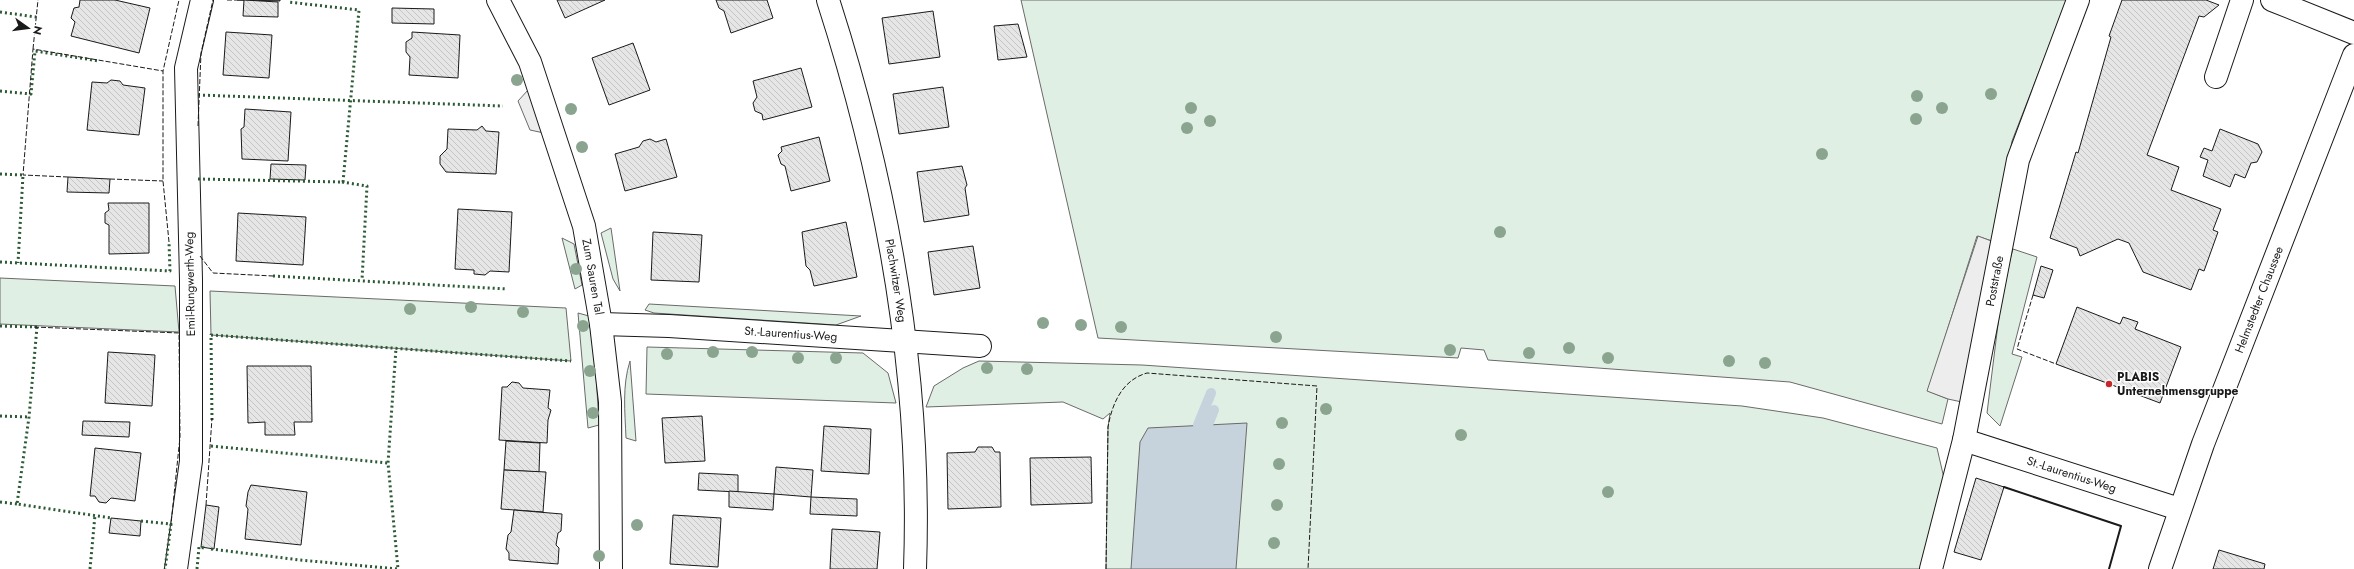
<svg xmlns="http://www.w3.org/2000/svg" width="2354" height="569" viewBox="0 0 2354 569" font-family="Jost,sans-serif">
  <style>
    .green { fill: #e0efe3; stroke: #6a6a6a }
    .parking { fill: #ededed; stroke: #6a6a6a }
    .water { fill: #c6d2dc; stroke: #6a6a6a }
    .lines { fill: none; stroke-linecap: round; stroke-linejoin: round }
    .stream { stroke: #c6d2dc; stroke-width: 10 }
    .building { fill: url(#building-back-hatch); stroke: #1a1a1a }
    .minor-casing { stroke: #1a1a1a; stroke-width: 24 }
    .major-casing { stroke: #1a1a1a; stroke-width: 24 }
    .minor { stroke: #fff; stroke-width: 22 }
    .major { stroke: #fff; stroke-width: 22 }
    .hedge { stroke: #2b5a34; stroke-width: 3; stroke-dasharray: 2 3; stroke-linecap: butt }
    .fence { stroke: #1a1a1a; stroke-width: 1; stroke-dasharray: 5 2; stroke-linecap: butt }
    .wall { stroke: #1a1a1a; stroke-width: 2 }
    .tree { fill: #8aa48f }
    .poi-dot { fill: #c62828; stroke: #fff; stroke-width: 1.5 }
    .labels { text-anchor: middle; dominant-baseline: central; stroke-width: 3; stroke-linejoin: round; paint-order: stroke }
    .street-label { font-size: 12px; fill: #1a1a1a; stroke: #fff }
    .poi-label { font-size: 12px; font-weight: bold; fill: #1a1a1a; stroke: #fff; text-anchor: start }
  </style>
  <defs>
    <pattern id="building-back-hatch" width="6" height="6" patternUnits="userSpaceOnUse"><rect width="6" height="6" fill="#e6e6e6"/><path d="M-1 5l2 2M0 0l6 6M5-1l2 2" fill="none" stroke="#c5c5c5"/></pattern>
  </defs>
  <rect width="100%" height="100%" fill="#fff"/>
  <g class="green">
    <polygon points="1021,0 2067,0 2012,141 1995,242 1977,236 1928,391 1948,399 1942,424 1790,382 1488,360 1484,350 1461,348 1458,358 1098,338"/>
    <polygon points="611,228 620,291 613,279 601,233"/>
    <polygon points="562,238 574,244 582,285 575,289"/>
    <polygon points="2013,249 2037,257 2012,354 2022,357 2000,426 1987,413 2003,284"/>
    <polygon points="0,278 175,286 179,332 0,324"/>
    <polygon points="210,291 566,308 571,361 211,335"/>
    <polygon points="649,304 861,316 836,325 654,313 645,310"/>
    <polygon points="578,313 589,316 595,356 599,425 588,428"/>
    <polygon points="647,347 863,353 888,373 896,403 646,394"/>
    <path d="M630,361L636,441L626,438C625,412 622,386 630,361Z"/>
    <polygon points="979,361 1142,365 1742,406 1823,418 1937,448 1946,487 1924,569 1106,569 1108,427 1110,413 1103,419 1063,402 926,407 934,386 963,368"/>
  </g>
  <g class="parking">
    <polygon points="528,90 544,133 530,130 518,101"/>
    <polygon points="1978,236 1994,242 1971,404 1948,399 1927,391"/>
  </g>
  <polygon class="water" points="1247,423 1236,569 1131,569 1140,442 1148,428"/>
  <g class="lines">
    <g class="stream">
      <polyline points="1198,425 1211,393"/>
      <polyline points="1208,425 1214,410"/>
    </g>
  </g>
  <g class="building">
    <polygon points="80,0 115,0 150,8 139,53 71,36 75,22 71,18 74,8 79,7"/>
    <polygon points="237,0 280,0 280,1"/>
    <polygon points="244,0 278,2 278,17 243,16"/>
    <polygon points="557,0 605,0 565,18"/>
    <polygon points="716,0 767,0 773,18 731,33 724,11 719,8"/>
    <polygon points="2122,0 2206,0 2219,5 2204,17 2199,16 2147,155 2179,167 2171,190 2221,209 2213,230 2218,232 2204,271 2199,269 2191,290 2143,272 2129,243 2118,239 2080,256 2077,248 2050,238 2076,152 2078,153 2111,37 2109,36"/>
    <polygon points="392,8 434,9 434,24 392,23"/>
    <polygon points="933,11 940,57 889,64 882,18"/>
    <polygon points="1018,24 1027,57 998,60 994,26"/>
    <polygon points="226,32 272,35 269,78 223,75"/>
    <polygon points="412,32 460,35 458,78 409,75 410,57 406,52 406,42 412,38"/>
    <polygon points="633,43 650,90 609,105 592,58"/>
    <polygon points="801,68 812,107 763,120 762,114 755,111 753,103 757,97 753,81"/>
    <polygon points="111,80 120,81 123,85 145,88 139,135 87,130 92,82 107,83"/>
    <polygon points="943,87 949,127 899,134 893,94"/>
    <polygon points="245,109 291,112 288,161 242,159 241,129 244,127"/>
    <polygon points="482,126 486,131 499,132 496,174 446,172 440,164 440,156 447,149 448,129 477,130"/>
    <polygon points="2220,129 2258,144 2262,152 2257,162 2251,163 2245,178 2235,174 2230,187 2203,176 2208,160 2200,157 2204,148 2212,151"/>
    <polygon points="819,137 830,181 791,191 785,166 781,164 778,155 782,151 781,147"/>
    <polygon points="650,139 656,142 666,139 677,177 625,191 615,154 639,147 643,141"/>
    <polygon points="271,164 306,165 305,180 270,179"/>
    <polygon points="962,166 967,185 965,188 969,215 924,222 917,172"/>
    <polygon points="68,177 110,179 109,193 67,192"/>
    <polygon points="108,203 149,203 149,253 109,254 109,225 105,223 105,213 109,210"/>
    <polygon points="458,209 512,212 509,272 490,271 485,275 474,274 474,270 455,269"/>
    <polygon points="238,213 306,217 303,265 236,261"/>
    <polygon points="846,222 857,277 814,286 810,270 806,266 802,232"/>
    <polygon points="653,232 702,235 699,282 651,280"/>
    <polygon points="973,246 980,288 934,295 928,252"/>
    <polygon points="2041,266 2053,270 2044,298 2033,295"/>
    <polygon points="2077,307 2120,324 2123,317 2138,322 2135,329 2181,347 2160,403 2056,364"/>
    <polygon points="108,352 155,355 152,406 105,403"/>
    <polygon points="247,366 311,366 312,422 294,422 295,435 265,435 265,422 248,423"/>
    <polygon points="512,382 519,383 523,388 550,390 548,408 551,410 548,420 547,443 499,440 502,387 507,387"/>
    <polygon points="702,416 705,461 665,463 662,418"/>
    <polygon points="83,421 130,422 129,437 82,435"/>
    <polygon points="824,426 871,429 869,474 821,471"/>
    <polygon points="506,441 540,443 539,472 504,470"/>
    <polygon points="978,447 992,447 995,452 1000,452 1001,507 948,509 947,453 975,452"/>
    <polygon points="95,448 141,453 135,501 111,498 106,503 99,502 95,496 90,496"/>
    <polygon points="1091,457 1092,503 1031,505 1030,458"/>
    <polygon points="776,467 813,470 811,497 774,494"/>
    <polygon points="504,470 546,472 543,512 501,509"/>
    <polygon points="699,473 738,475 738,492 698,490"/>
    <polygon points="1976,478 2004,487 1981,560 1954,552"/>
    <polygon points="251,485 307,492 301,545 245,539 248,509 246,506 248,492"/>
    <polygon points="729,491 774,494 773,510 729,507"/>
    <polygon points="811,497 857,499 857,516 810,514"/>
    <polygon points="206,505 219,507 214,549 201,547"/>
    <polygon points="514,510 562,514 561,531 558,533 556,545 559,548 558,564 509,560 509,553 506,549 508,535 511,532"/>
    <polygon points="673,515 721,518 718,567 670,564"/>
    <polygon points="111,518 141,521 140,536 109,533"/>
    <polygon points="832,529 880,532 877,569 830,569"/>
    <polygon points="2219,550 2265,564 2264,569 2213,569"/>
  </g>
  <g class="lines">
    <g class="minor-casing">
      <g id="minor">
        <path id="s1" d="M498,0L530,62L584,226L601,324L610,402L611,569"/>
        <path id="s2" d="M828,0C887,183 922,376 915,569"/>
        <polyline points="2272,0 2354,33"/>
        <polyline points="2216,77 2242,0"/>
        <path id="s3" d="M601,324L669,326L980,346"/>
        <path id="s4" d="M1964,440L2179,509"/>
        <polyline points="176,569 191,461 191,280 186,68 202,0"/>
        <path id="s5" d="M1931,569L1964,440L2018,160L2078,0"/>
      </g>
    </g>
    <g class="major-casing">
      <g id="major">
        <path id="s6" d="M2160,569L2203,444L2354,55"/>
      </g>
    </g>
    <use href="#minor" class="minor"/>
    <use href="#major" class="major"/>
    <g class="hedge">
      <polyline points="0,12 36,17"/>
      <polyline points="0,91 31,94 35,51 99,61"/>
      <polyline points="198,95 503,106"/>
      <polyline points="0,174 23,175 18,263"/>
      <polyline points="198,179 343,182 359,10 288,2"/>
      <polyline points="342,182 367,186 362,280"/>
      <polyline points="0,262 170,271 169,242"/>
      <polyline points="273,276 507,289"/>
      <polyline points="0,326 37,327 34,327"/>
      <polyline points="37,327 29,417 17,504 111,518"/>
      <polyline points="0,416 29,417"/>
      <polyline points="212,420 211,335 571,361"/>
      <polyline points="211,446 388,463"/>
      <polyline points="0,502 17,504"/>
      <polyline points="141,521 171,524 165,569"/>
      <polyline points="211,549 300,560 398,569 388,463 396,348"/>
      <polyline points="90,569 95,515"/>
      <polyline points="197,569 199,547 204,548"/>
    </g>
    <g class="fence">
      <polyline points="227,0 237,0"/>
      <polyline points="33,49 38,0"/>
      <polyline points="198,126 201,53 213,0"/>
      <polyline points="68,177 23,175 33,49 163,71"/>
      <polyline points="110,179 163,181"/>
      <polyline points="169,242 163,181 163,71 179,0"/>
      <polyline points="200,256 213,273 273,276"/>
      <polyline points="2033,295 2017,349 2056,364"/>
      <polyline points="34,327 179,333 180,437 171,524"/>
      <polyline points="206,505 212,418"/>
      <path d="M1106,569L1108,427C1112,404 1122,380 1147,373L1317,386L1308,569"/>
    </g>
    <polyline class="wall" points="2004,487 2121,526 2109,569"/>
  </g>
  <g class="tree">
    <circle cx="517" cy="80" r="6"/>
    <circle cx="1991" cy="94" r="6"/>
    <circle cx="1917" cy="96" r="6"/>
    <circle cx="1191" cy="108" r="6"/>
    <circle cx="1942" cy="108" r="6"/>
    <circle cx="571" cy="109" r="6"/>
    <circle cx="1916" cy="119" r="6"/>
    <circle cx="1210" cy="121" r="6"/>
    <circle cx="1187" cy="128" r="6"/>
    <circle cx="582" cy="147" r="6"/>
    <circle cx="1822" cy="154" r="6"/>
    <circle cx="1500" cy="232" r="6"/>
    <circle cx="576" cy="269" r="6"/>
    <circle cx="471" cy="307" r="6"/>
    <circle cx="410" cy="309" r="6"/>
    <circle cx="523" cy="312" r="6"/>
    <circle cx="1043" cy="323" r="6"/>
    <circle cx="1081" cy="325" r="6"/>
    <circle cx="583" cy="326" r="6"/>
    <circle cx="1121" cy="327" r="6"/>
    <circle cx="1276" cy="337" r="6"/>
    <circle cx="1569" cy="348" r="6"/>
    <circle cx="1450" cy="350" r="6"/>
    <circle cx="713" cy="352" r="6"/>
    <circle cx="752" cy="352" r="6"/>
    <circle cx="1529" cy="353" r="6"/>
    <circle cx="667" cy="354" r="6"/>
    <circle cx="798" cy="358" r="6"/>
    <circle cx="836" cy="358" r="6"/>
    <circle cx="1608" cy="358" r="6"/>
    <circle cx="1729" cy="361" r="6"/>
    <circle cx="1765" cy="363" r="6"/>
    <circle cx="987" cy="368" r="6"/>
    <circle cx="1027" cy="369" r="6"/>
    <circle cx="590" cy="371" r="6"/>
    <circle cx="1326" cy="409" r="6"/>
    <circle cx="593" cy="413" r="6"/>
    <circle cx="1282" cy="423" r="6"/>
    <circle cx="1461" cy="435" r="6"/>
    <circle cx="1279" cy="464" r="6"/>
    <circle cx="1608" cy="492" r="6"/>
    <circle cx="1277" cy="505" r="6"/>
    <circle cx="637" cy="525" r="6"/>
    <circle cx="1274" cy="543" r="6"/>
    <circle cx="599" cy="556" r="6"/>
  </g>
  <circle class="poi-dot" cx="2109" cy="384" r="4"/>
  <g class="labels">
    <g class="street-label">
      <text stroke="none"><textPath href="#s1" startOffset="294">Zum Sauren Tal</textPath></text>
      <text stroke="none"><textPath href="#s2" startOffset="289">Plachwitzer Weg</textPath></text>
      <text stroke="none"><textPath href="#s5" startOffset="295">Poststraße</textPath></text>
      <text transform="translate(190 284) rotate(-91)">Emil-Rungwerth-Weg</text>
      <text stroke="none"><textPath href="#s6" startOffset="287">Helmstedter Chaussee</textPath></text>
      <text stroke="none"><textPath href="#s3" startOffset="190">St.-Laurentius-Weg</textPath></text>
      <text stroke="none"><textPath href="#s4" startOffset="113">St.-Laurentius-Weg</textPath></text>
    </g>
    <g class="poi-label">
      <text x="2117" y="377">PLABIS<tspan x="2117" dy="14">Unternehmensgruppe</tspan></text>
    </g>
  </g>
  <g transform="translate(28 28) rotate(104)" stroke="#ffffff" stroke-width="3" paint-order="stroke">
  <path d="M0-3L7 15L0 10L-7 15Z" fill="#1a1a1a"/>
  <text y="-6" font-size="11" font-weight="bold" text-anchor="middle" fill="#1a1a1a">N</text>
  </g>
</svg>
